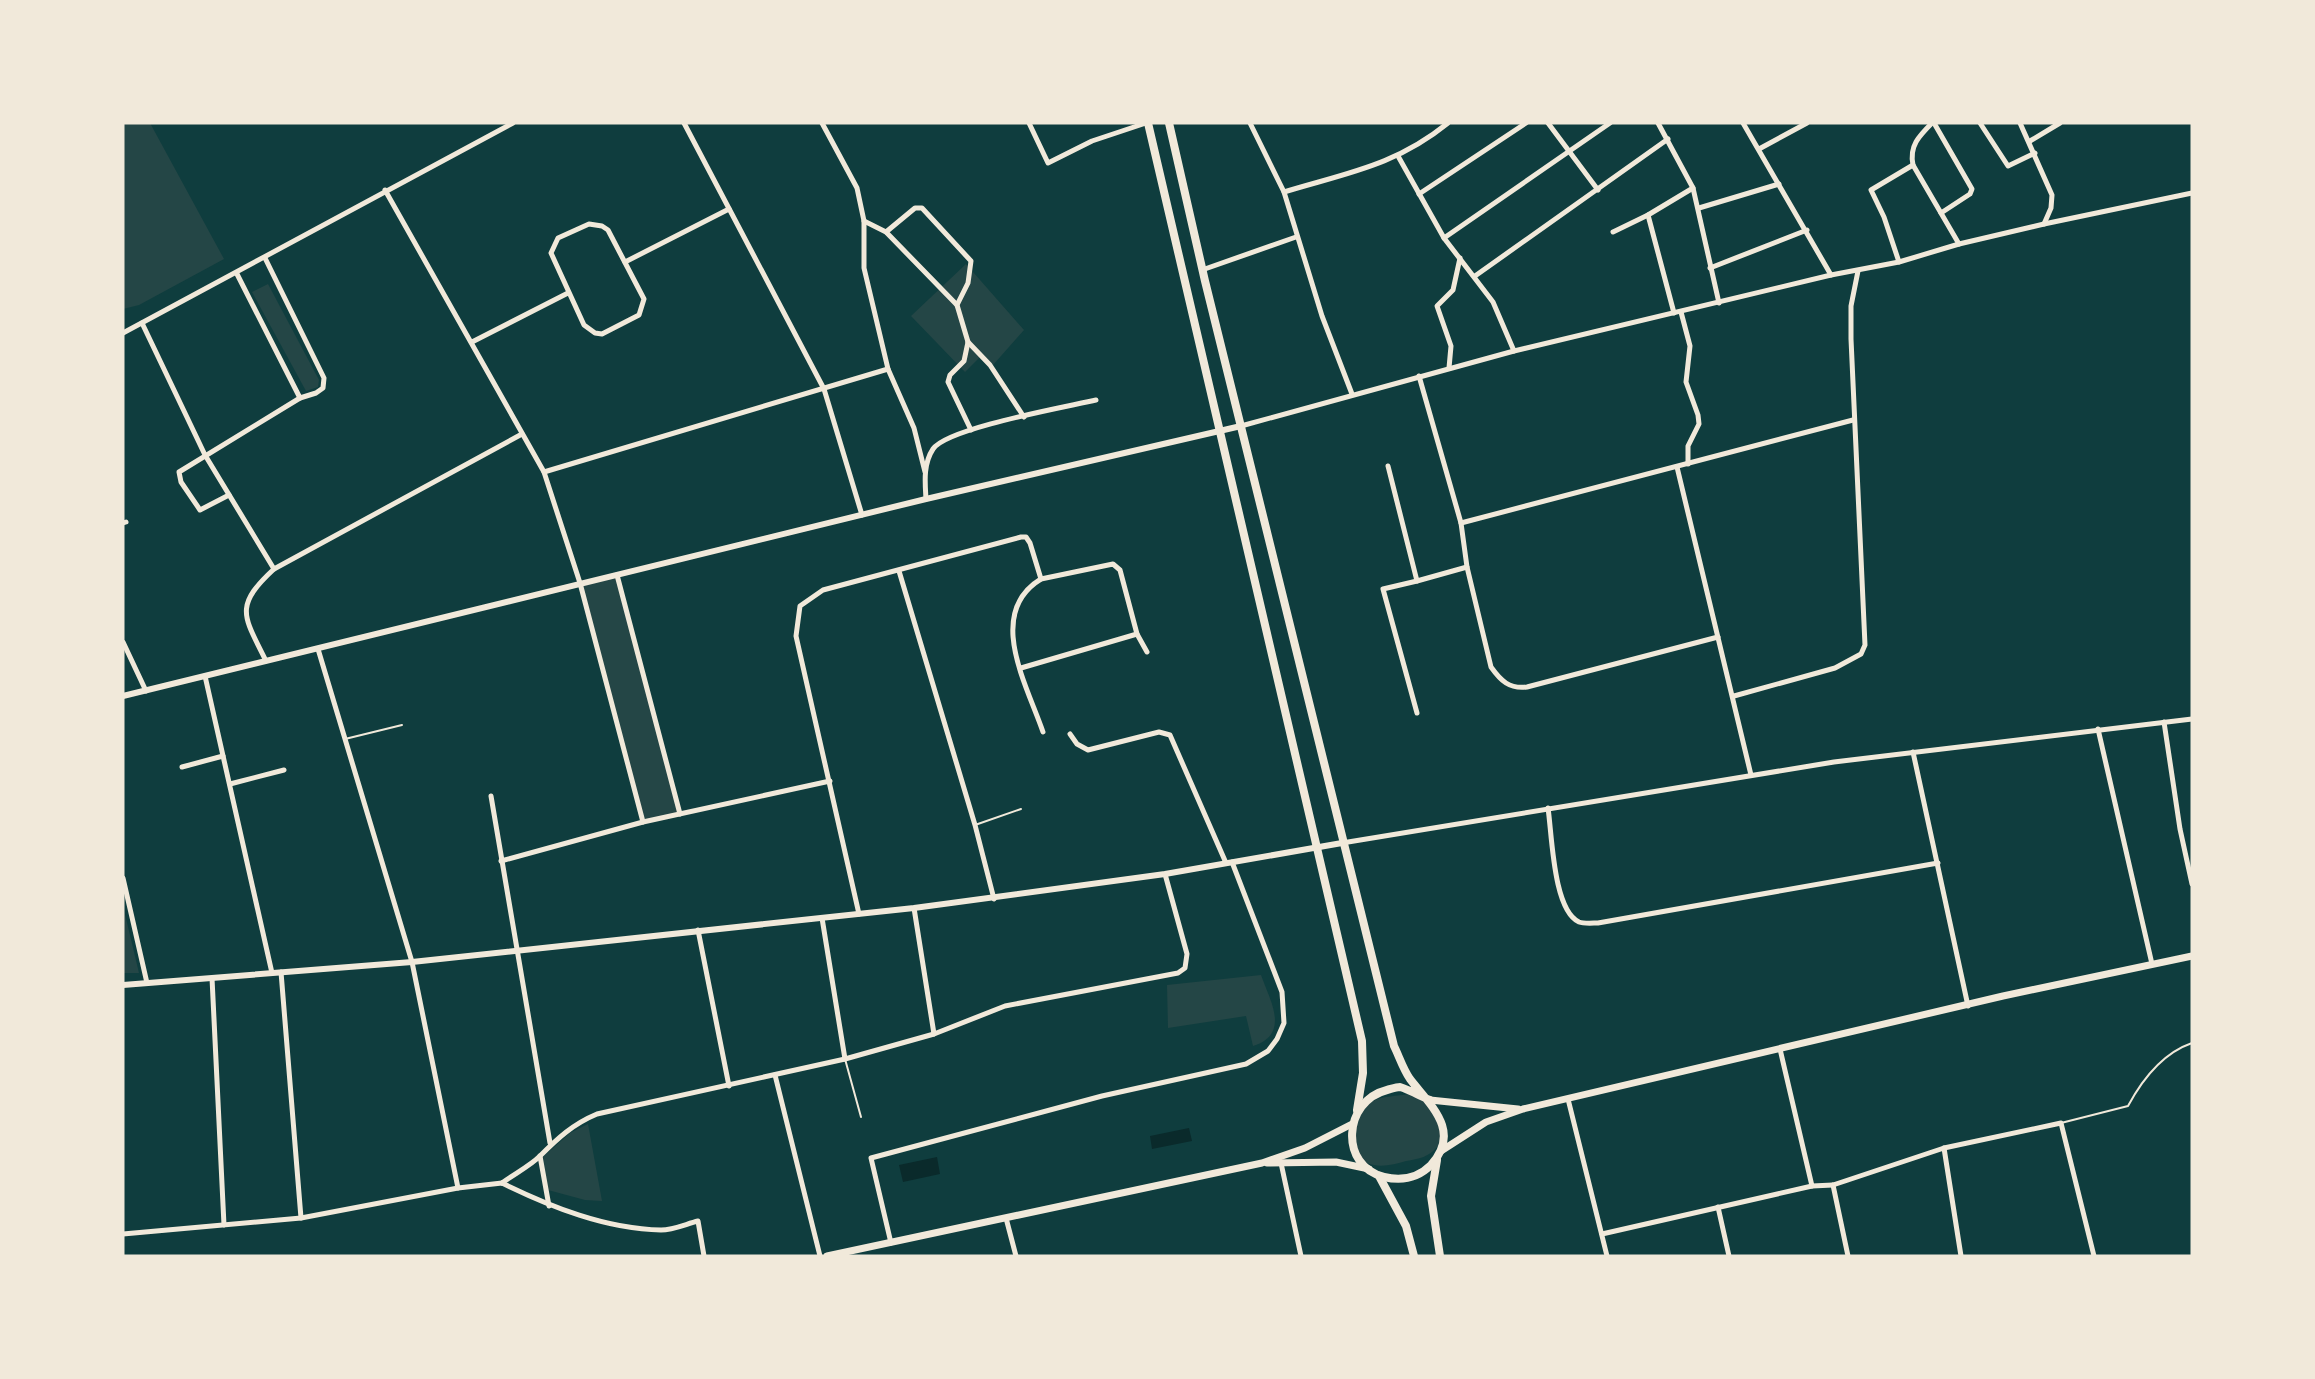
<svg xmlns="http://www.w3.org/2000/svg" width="2315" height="1379" viewBox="0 0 2315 1379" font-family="'Work Sans',sans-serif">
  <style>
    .green { fill: #244646 }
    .water { fill: #0a2a2b }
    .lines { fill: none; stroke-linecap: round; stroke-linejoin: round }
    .service { stroke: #f1e9da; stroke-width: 2 }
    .minor { stroke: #f1e9da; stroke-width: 5 }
    .tertiary { stroke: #f1e9da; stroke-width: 6 }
    .secondary { stroke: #f1e9da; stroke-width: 7 }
    .primary { stroke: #f1e9da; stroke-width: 8 }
  </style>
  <rect width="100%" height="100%" fill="#0f3d3e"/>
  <g class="green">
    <polygon points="123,123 150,123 224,259 139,305 123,309"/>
    <polygon points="966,264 1024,330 993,365 982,355 965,372 911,316"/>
    <polygon points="268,284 319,380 318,387 306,391 252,292"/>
    <polygon points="617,575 680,814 643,822 580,583"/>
    <polygon points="123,906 139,973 123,973"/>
    <path d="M1261,975C1270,1001 1291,1034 1253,1046L1246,1016L1168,1028L1167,985Z"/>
    <path d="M1409,1094C1441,1106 1449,1111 1438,1146C1429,1157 1419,1159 1406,1161C1396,1164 1384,1167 1374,1165C1339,1158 1341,1113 1373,1101C1383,1096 1398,1096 1409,1094Z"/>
    <polygon points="588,1124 602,1201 585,1200 548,1190 543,1157 570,1133"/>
  </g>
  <g class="water">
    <polygon points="1189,1128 1192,1141 1152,1149 1150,1136"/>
    <polygon points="937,1157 940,1174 903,1182 899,1165"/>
  </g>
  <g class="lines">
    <g class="service">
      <polyline points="345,739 402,725"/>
      <polyline points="975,825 1021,809"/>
      <polyline points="845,1059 861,1117"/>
      <path d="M2061,1123L2128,1106C2142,1080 2163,1053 2192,1043"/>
    </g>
    <g class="minor">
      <polyline points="684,123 824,389 862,515"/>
      <polyline points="822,123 857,188 864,221 864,268 888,369 914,428 925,472"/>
      <polyline points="1029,123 1048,163 1092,141 1146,123"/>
      <polyline points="1250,123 1284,192 1322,316 1352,394"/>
      <polyline points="1548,123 1598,190"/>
      <polyline points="1658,123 1693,188 1719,303"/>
      <polyline points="1743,123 1831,275"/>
      <path d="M1932,123C1919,136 1909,146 1913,165L1959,244"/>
      <polyline points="1934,123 1972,189 1970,194 1941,213"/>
      <polyline points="1980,123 2008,166 2035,153"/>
      <polyline points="2020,123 2052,195 2051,208 2044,224"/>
      <polyline points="2030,141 2060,123"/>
      <polyline points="1759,149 1807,123"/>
      <polyline points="1398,156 1444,238 1493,302 1514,351"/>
      <polyline points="385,190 544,472 580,583 643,822"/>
      <path d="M1284,192C1346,173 1395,166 1448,123"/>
      <polyline points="1419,194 1526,123"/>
      <polyline points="1699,208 1779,184"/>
      <polyline points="1648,215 1674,313"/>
      <polyline points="864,221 886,232 957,305 968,342 964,361 950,375 948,382 971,430"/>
      <polygon points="589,224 602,226 608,230 644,299 639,315 602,334 595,333 584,325 551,253 558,238"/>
      <polyline points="886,232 915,208 922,208 971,261 968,283 957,305"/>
      <polyline points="1613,232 1648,215 1693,188"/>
      <polyline points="1444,238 1610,123"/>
      <polyline points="625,262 729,209"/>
      <polyline points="1899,262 1884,217 1871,190 1913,165"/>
      <polyline points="1710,268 1807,230"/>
      <polyline points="1202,270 1296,237"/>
      <polyline points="237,274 300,398 316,393 323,388 324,378 265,258"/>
      <polyline points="1475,276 1668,139"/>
      <polyline points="1681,312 1690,346 1686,382 1698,415 1699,424 1688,446 1688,464"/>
      <polyline points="142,323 205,455 274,569"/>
      <polyline points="123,333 513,123"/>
      <polyline points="472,342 568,293"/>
      <polyline points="968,342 990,365 1024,417"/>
      <polyline points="1449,368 1451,346 1437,306 1453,290 1460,258"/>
      <path d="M1419,376L1461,523L1467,567L1491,667C1501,681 1509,689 1527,687L1718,637"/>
      <polyline points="1241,426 1514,351 1831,275 1899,262 1959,244 2044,224 2192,193"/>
      <polyline points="1388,466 1417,581 1467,567"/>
      <polyline points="1677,467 1751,775"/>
      <polyline points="544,472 888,369"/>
      <polyline points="229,495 200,510 181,482 179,472 300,398"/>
      <path d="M926,499C925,483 923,464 933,449C947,428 1066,407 1096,400"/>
      <polyline points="123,523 126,522"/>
      <polyline points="1461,523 1853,420"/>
      <polyline points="899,571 975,825 994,899"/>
      <polyline points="617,575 680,814"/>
      <polyline points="123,642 146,691"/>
      <polyline points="318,649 412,962 458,1188"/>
      <path d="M266,661C244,616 233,607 274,569L522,434"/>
      <polyline points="1021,668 1137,634"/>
      <polyline points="205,676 272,973"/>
      <polyline points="1734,696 1835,668 1861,654 1865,645 1851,339 1851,306 1858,271"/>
      <polyline points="1417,713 1383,589 1417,581"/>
      <polyline points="2164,722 2180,829 2192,884"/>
      <polyline points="2098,729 2152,964"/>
      <path d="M1043,732C1027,685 985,613 1041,579L1113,564L1120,570L1137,634L1147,652"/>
      <polyline points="1070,734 1077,744 1088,750 1159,732 1170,735 1226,863"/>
      <polyline points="1913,752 1968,1006"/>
      <polyline points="182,767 223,756"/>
      <polyline points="230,784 284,770"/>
      <polyline points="491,796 550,1143"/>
      <path d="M1548,808C1552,834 1553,910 1579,922C1584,924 1593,923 1598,923L1938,863"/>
      <polyline points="1342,843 1834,762 2192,719"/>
      <polyline points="501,861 643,822 830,781"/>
      <polyline points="123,878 147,983"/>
      <polyline points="914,908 934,1034"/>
      <polyline points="859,914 796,636 800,606 823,590 1021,537 1026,537 1030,543 1041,579"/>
      <polyline points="822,918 845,1059"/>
      <polyline points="698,930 729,1086"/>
      <polyline points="281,972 301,1218"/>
      <polyline points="212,978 224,1225"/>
      <polyline points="1780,1049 1812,1186"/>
      <polyline points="775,1075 820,1256"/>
      <polyline points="1568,1099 1607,1256"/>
      <polyline points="1944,1148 1961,1256"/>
      <polyline points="540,1156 549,1206"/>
      <polyline points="1281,1163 1301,1256"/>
      <path d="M502,1183C514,1174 530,1166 540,1156C558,1138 573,1124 597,1114L845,1059L934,1034L1005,1006L1178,973L1185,968L1187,954L1165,874"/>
      <path d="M502,1183C551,1207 606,1229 661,1230C673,1230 686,1224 698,1221L704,1256"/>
      <polyline points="1833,1185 1848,1256"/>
      <polyline points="1718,1207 1729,1256"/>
      <polyline points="1006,1218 1016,1256"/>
      <polyline points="123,1234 301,1218 458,1188 502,1183"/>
      <polyline points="1602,1234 1812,1186 1833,1185 1944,1148 2061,1123 2094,1256"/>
      <polyline points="891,1243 871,1158 1102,1096 1246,1064 1268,1051 1277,1039 1284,1023 1282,992 1232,862"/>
    </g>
    <g class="tertiary">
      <polyline points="123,696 926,499 1241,426"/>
      <polyline points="123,985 412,962 914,908 1165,874 1342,843"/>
    </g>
    <g class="secondary">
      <polyline points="1430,1100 1518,1109"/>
      <polyline points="1441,1151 1486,1122 1523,1109 2003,996 2192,956"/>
      <polyline points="1267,1163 1336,1162 1369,1169"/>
      <polyline points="827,1256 1262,1163 1305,1148 1352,1124"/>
    </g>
    <g class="primary">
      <polyline points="1148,123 1362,1041 1363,1073 1357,1110"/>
      <path d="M1169,123L1205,281L1394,1046C1399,1056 1403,1069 1410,1079C1430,1105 1462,1131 1431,1165C1418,1178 1401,1181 1384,1177C1339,1166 1343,1101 1387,1090C1391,1089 1396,1087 1400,1087C1410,1090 1420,1096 1430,1100"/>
      <polyline points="1437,1160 1431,1196 1440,1256"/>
      <polyline points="1379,1176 1406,1226 1414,1256"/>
    </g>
  </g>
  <rect width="2315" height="1379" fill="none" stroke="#f1e9da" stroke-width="249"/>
</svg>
